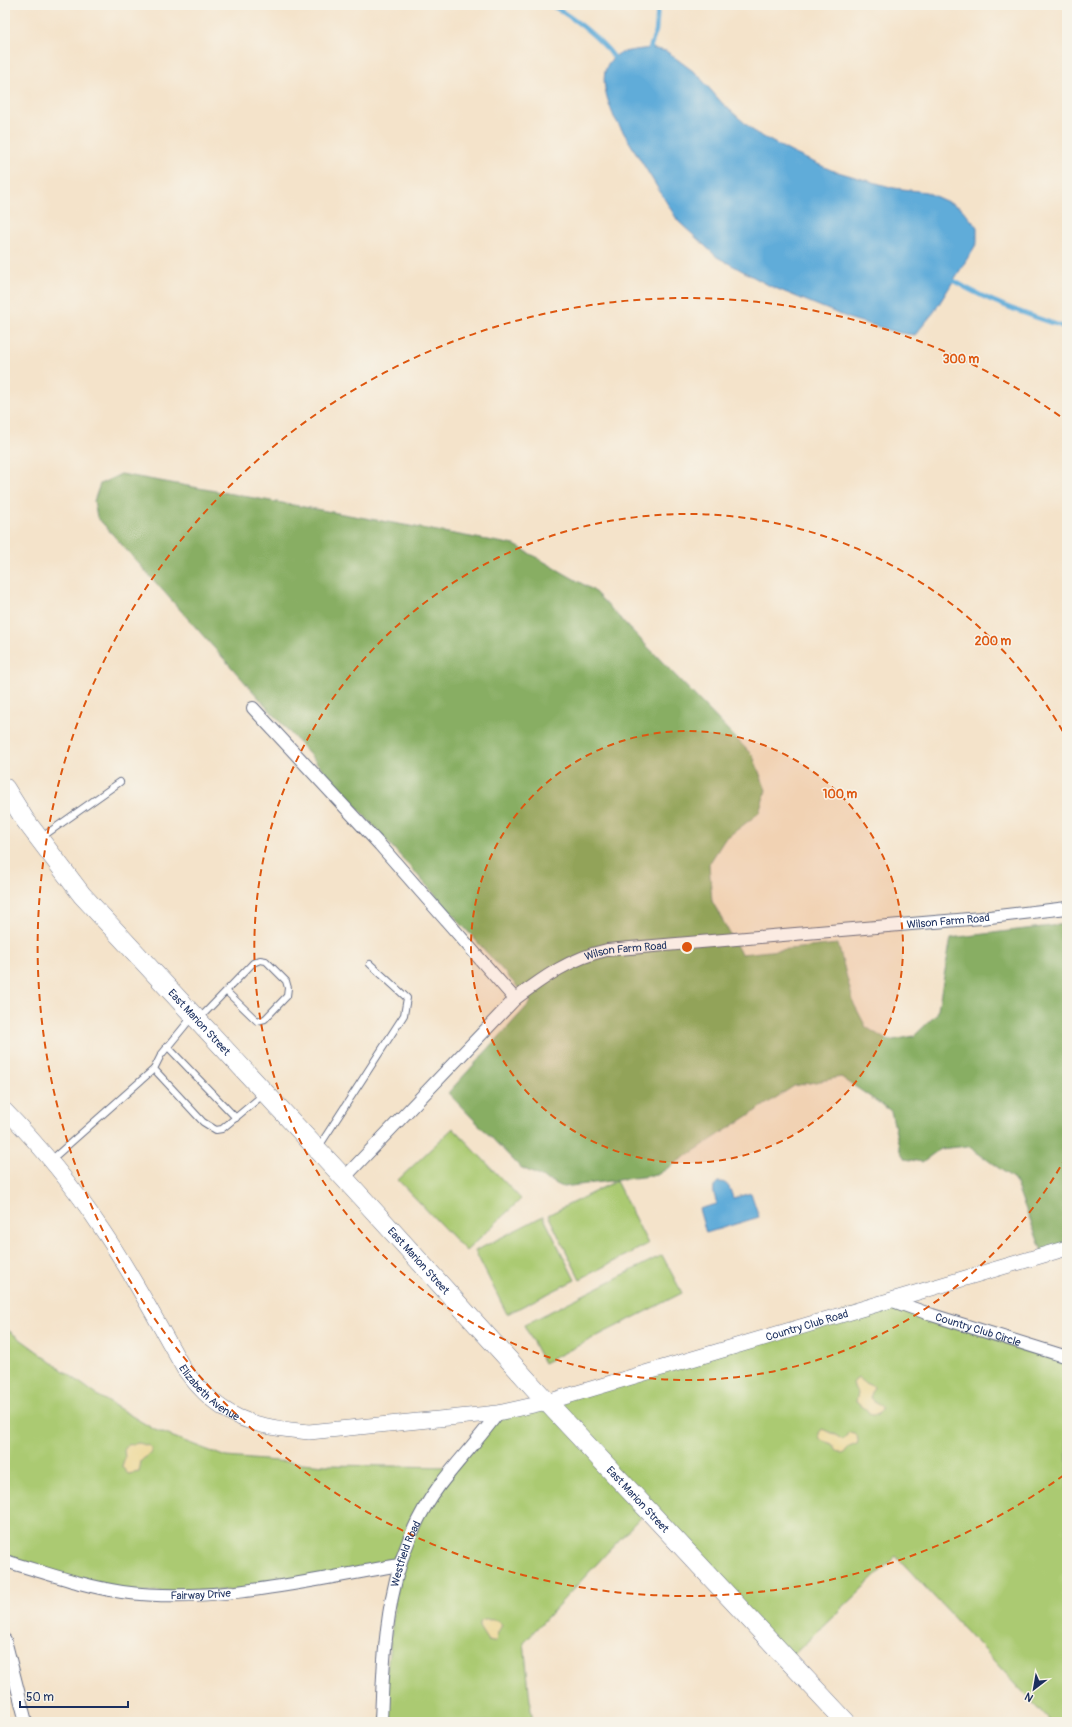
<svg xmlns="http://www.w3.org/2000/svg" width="1072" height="1727" viewBox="0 0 1072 1727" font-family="Pangolin,sans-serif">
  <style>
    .green { fill: #abca72; stroke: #637c68 }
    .forest { fill: #88ae64; stroke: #526e61 }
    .sand { fill: #eeda9e; stroke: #84847e }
    .water { fill: #61acd9; stroke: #3e6e9c }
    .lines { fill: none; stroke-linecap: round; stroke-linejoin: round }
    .stream { stroke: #61acd9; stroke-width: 4.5 }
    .service-casing { stroke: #676e84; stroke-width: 8 }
    .minor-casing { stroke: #676e84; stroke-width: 14 }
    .tertiary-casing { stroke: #676e84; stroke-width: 16 }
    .primary-casing { stroke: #676e84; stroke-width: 20 }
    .service { stroke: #fff; stroke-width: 6 }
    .minor { stroke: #fff; stroke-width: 12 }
    .tertiary { stroke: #fff; stroke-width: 15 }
    .primary { stroke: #fff; stroke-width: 19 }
    .ring { fill: none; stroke: #de5710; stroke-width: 2; stroke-dasharray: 7 5 }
    .labels { text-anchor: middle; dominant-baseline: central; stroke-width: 3; stroke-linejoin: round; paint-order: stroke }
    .street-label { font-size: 11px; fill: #1b2f5e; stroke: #f7f3e8 }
    .centre { fill: #de5710; stroke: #f7f3e8; stroke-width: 2 }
    .ring-label { font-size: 12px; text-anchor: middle; font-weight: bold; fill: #de5710; stroke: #f7f3e8; stroke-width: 3; stroke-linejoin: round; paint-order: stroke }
  </style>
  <rect width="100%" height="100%" fill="#f7f3e8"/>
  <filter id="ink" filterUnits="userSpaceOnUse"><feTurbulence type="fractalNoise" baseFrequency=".025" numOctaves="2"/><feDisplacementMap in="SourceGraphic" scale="8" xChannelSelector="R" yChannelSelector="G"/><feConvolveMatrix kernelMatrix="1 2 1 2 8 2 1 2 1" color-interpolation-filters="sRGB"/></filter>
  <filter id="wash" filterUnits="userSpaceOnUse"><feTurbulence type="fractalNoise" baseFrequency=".012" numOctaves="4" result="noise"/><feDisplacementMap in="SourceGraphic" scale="16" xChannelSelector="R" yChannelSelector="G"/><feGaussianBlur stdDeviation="0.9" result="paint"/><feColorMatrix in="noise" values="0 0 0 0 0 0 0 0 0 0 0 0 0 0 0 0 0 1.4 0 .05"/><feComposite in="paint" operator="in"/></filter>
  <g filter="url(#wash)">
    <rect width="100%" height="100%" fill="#f4e3ca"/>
    <g class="green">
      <polygon points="453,1128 521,1199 466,1251 398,1180"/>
      <polygon points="616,1181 648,1244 580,1279 548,1215"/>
      <polygon points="543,1216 575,1280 507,1314 475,1251"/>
      <polygon points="662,1255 682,1293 544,1363 524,1325"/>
      <polygon points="890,1300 1067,1357 1067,1722 1051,1722 896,1556 788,1660 647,1510 524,1642 531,1710 533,1722 381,1722 399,1565 245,1590 122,1592 5,1561 5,1328 97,1395 155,1430 226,1457 326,1465 455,1467 498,1413"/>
    </g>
    <polygon class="forest" points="121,474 515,545 593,590 753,756 766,790 759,813 725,839 709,864 712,901 741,954 838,944 854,1004 866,1027 888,1041 914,1036 937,1014 951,938 1067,924 1067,1244 1042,1251 1014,1179 968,1146 940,1149 922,1162 905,1159 900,1151 891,1111 841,1077 794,1086 657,1175 563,1187 520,1167 448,1093 531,1002 97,517 94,501 100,484"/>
    <g class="sand">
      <path d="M858,1377L865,1383L874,1387L870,1398C875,1403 889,1405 877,1415H871L866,1409L856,1402L858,1393L855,1389L853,1383Z"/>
      <path d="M822,1429L834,1434L843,1440L849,1432L854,1433C858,1436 859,1440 857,1444L849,1447L843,1454L836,1450L832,1444C826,1441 818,1442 819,1433Z"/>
      <path d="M139,1443L149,1446L152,1449C150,1457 145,1456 141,1461L139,1472L128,1474L122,1467L125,1458L124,1450L128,1445Z"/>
      <path d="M484,1620C491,1620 498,1618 502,1625L498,1632L496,1641L493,1642L488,1641L479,1627L481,1621Z"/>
    </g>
    <g class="water">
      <path d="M650,48L666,51L697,74L722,103L756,133L793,153L831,170L862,179L894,188L926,192L961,208L977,227V243L934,312L915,335L900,333L851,319L770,286L717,257L678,221L614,117C607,99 596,72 614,57C622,50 639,50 650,48Z"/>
      <path d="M718,1182C729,1181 730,1190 733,1198L751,1193L759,1217L706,1233L699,1209L717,1204C715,1196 710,1187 718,1182Z"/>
    </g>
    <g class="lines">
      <g class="stream">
        <path d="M551,5C575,19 597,35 614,57"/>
        <polyline points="650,48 656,31 658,5"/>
        <path d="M954,281C989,302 1028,315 1067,328"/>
      </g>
    </g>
  </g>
  <g filter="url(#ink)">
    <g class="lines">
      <g class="service-casing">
        <g id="service">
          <polyline points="42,837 120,782"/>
          <polyline points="192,1017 161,1055 154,1069 203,1122 216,1130 222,1129 264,1094"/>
          <polyline points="199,1019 253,963 260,960 266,961 286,981 288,988 287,996 265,1019 257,1021 226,991"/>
          <polyline points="167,1046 236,1118"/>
          <polyline points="318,1148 404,1015 407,998 370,964"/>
          <polyline points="50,1161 154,1069"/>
        </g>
      </g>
      <g class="minor-casing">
        <g id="minor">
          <polyline points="253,708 380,845 515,999"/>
          <path id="s1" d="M344,1178L515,999C544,977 571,958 607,950L981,918L1067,908"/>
          <path id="s2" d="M890,1300L932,1315L1067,1357"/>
          <path id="s3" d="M5,1561C44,1572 82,1586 122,1592C214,1604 308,1581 399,1565"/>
          <polyline points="5,1640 26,1722"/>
          <path id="s4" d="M381,1722C384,1639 387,1556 439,1486C458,1461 480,1438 498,1413"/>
        </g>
      </g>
      <g class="tertiary-casing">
        <g id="tertiary">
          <path id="s5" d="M5,1110C40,1146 73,1186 101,1228C132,1273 157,1322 184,1369C220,1418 251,1427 309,1432L498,1413L547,1402L1067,1248"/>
        </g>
      </g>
      <g class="primary-casing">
        <g id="primary">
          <path id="s6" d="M5,788L25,820L82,895L344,1178L547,1402L846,1722"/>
        </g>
      </g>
      <use href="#service" class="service"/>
      <use href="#minor" class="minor"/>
      <use href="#tertiary" class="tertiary"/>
      <use href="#primary" class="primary"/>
    </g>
  </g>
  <circle cx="687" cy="947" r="216" fill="#de5710" fill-opacity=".12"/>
  <g class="ring">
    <circle cx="687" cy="947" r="216"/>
    <path d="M1066 1157A433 433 0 1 1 1066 737"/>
    <path d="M1064 1475A649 649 0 1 1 1064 419"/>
  </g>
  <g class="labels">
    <g class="street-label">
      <text stroke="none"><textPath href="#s1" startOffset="695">Wilson Farm Road</textPath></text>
      <text stroke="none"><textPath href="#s1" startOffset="371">Wilson Farm Road</textPath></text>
      <text stroke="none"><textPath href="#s6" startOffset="305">East Marion Street</textPath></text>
      <text stroke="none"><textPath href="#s6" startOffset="629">East Marion Street</textPath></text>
      <text stroke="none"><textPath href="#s5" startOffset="973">Country Club Road</textPath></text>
      <text stroke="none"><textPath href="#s2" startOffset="93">Country Club Circle</textPath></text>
      <text stroke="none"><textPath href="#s5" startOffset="351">Elizabeth Avenue</textPath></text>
      <text stroke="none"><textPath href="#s6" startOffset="953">East Marion Street</textPath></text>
      <text stroke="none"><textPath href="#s4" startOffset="171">Westfield Road</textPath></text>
      <text stroke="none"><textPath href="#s3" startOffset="200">Fairway Drive</textPath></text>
    </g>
  </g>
  <circle cx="687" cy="947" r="6" class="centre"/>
  <g class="ring-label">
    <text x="961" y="363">300 m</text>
    <text x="993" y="645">200 m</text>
    <text x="840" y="798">100 m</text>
  </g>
  <rect width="1072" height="1727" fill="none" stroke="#f7f3e8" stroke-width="20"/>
  <g transform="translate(1034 1689) rotate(211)" stroke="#f7f3e8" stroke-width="3" paint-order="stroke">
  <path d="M0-3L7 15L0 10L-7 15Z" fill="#1b2f5e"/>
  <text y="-6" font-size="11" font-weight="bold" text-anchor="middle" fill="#1b2f5e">N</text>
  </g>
  <path d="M20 1701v6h108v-6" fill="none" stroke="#1b2f5e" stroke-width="2"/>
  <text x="26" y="1701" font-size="12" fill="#1b2f5e" stroke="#f7f3e8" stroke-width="3" paint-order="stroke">50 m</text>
</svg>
